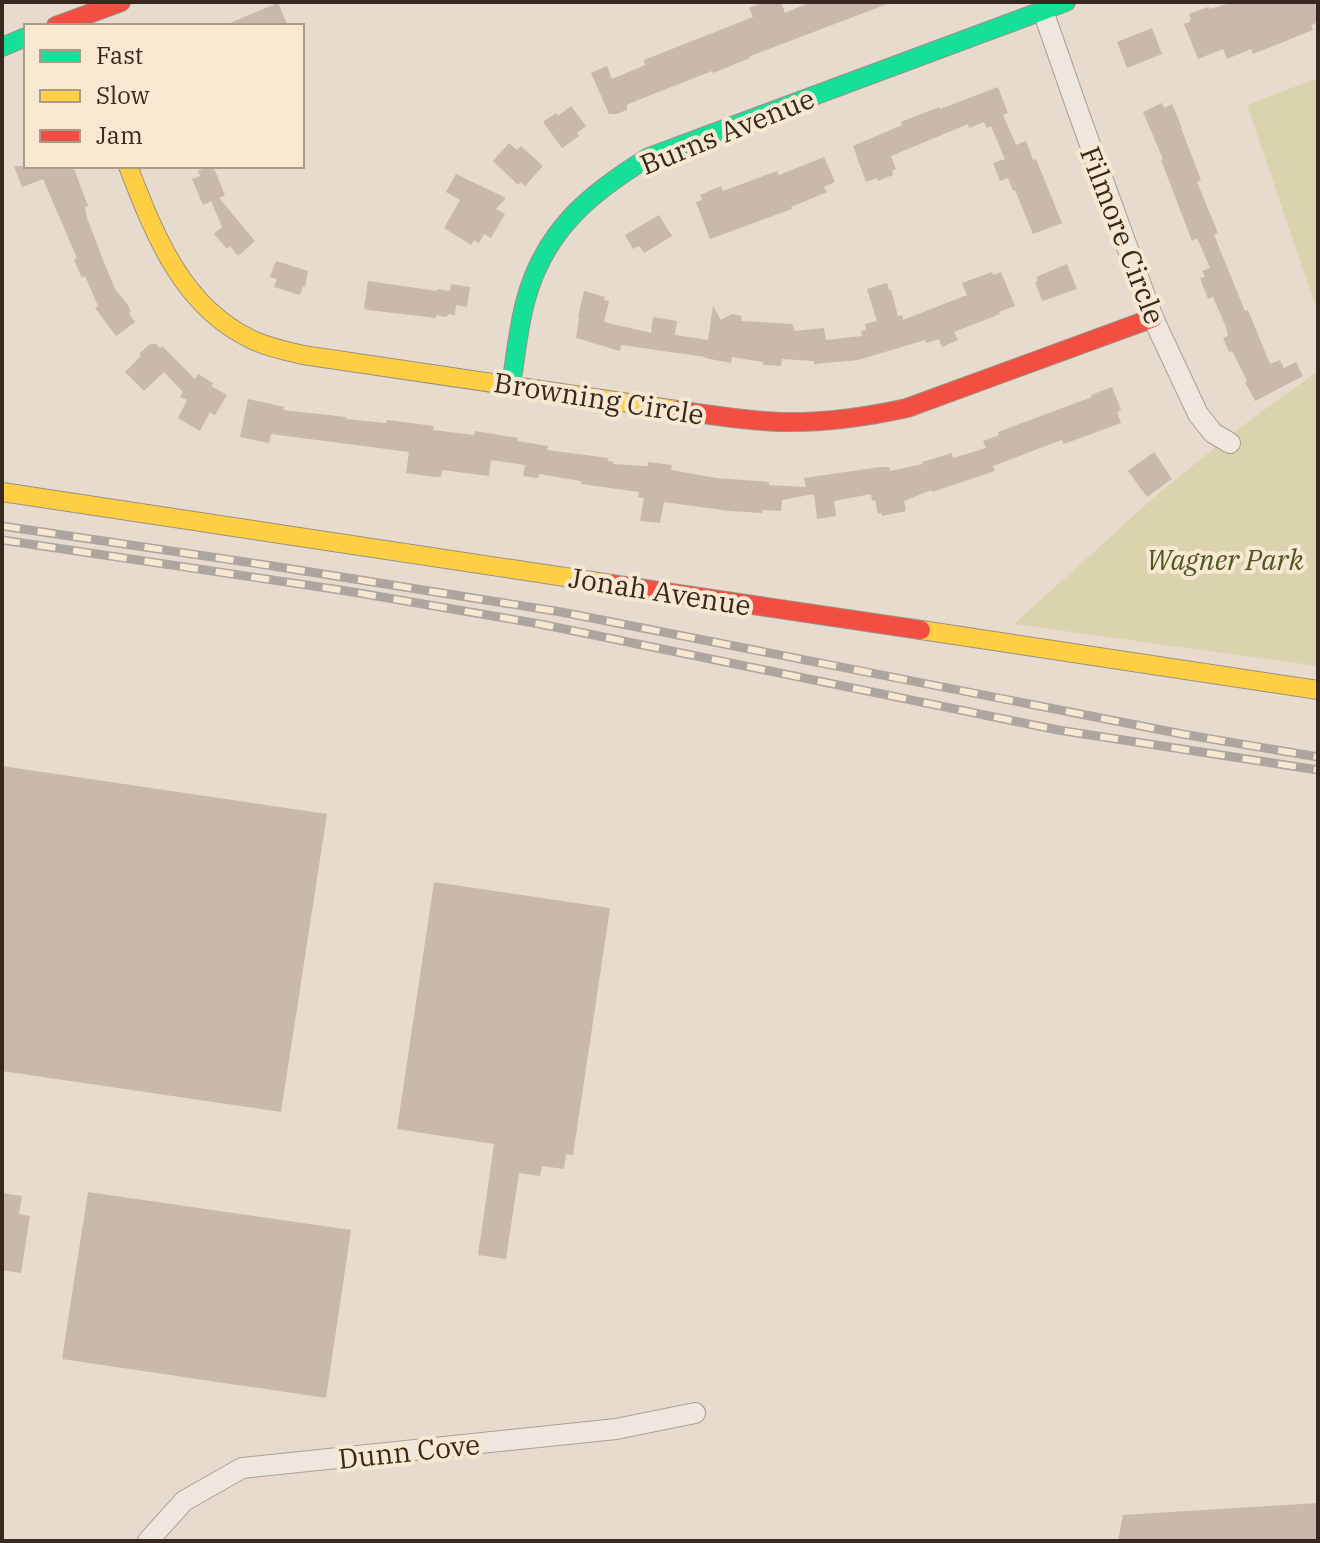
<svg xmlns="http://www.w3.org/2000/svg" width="1320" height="1543" viewBox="0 0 1320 1543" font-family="'IBM Plex Serif',serif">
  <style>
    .green { fill: #d9d4ad }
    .building { fill: #c9b8ac }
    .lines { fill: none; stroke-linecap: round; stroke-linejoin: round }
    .street-casing { stroke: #aba095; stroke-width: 22 }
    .fast-casing { stroke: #9a9085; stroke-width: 20 }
    .slow-casing { stroke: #9a9085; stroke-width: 20 }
    .jam-casing { stroke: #9a9085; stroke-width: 20 }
    .street { stroke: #ede7dd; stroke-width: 20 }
    .fast { stroke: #16e098; stroke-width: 18 }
    .slow { stroke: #ffcf43; stroke-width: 18 }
    .jam { stroke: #f24e42; stroke-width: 18 }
    .rail-casing { stroke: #aca69e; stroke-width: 9 }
    .rail { stroke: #f7e8d1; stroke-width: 6; stroke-dasharray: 18; stroke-linecap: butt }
    .labels { text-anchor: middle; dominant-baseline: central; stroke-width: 8; stroke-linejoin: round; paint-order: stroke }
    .street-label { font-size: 28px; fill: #39281d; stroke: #f7e8d1 }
    .park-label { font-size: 28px; font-style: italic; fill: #4f5722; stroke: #f7e8d1 }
  </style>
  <rect width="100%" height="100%" fill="#e6dbcc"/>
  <g class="green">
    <polygon points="1318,78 1318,313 1247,105"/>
    <polygon points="1318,371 1318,666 1014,624 1160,492 1245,424"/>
  </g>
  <g class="building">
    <polygon points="764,2 781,2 785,13 811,2 890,3 750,56 750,58 713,73 712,71 638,100 627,105 627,110 616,114 609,114 591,73 607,66 612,79 645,65 644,60 753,17 749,8"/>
    <polygon points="1234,2 1314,2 1318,12 1318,22 1311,25 1313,30 1253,54 1251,49 1227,59 1223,49 1198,59 1184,24 1190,22 1189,20 1191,19 1189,14 1208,7 1210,9"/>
    <polygon points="278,3 288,26 223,26 268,7"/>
    <polygon points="1152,28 1162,54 1127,68 1117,42"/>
    <polygon points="998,87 1008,113 1003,115 1016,145 1026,141 1033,160 1036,159 1062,223 1033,234 1015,190 1013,191 1008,178 1000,181 993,163 1005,159 991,126 987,128 984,122 969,128 968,124 891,156 896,169 892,171 893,175 878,181 877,178 866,182 853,146 902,125 901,122 939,107 940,109"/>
    <polygon points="1162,103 1164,108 1172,104 1182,128 1181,128 1201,180 1197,182 1218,233 1214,235 1245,311 1248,310 1270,364 1280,360 1284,368 1296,362 1303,376 1255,401 1245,382 1247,381 1232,351 1229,352 1223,338 1228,336 1226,327 1213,297 1208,299 1200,278 1205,277 1202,271 1210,268 1197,238 1192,241 1161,160 1163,159 1143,112"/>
    <polygon points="571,106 586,126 577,133 579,136 562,148 543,122 556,113 558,116"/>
    <polygon points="509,143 517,150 521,146 543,166 525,186 521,182 518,185 493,161"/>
    <polygon points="824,157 835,182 824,187 827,192 791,207 792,209 710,239 696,202 702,200 700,195 721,186 723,191 777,171 779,175"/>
    <polygon points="14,166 73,166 88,206 85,207 87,218 105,265 115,289 128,305 131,312 129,313 135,322 116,336 95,308 98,306 85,276 82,278 74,260 77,258 43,179 22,187"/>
    <polygon points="210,166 213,166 225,195 219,198 255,241 238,256 230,246 227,249 214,234 222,227 211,201 203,205 192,179 200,176 198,171"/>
    <polygon points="456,174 506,198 496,209 505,214 491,238 484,234 479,243 474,240 471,245 444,228 460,200 446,192"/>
    <polygon points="659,215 672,236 644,253 639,246 633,249 625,235"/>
    <polygon points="276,261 308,271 305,287 303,286 300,295 274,287 277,279 270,277"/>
    <polygon points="1067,264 1077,289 1042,301 1035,282 1038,281 1036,277"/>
    <polygon points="992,272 993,275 1001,272 1015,306 999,312 1000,314 954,332 958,340 942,347 939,339 926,343 925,340 858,360 814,364 814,361 782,359 781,366 763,365 763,362 732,357 731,363 705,358 705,357 621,345 620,351 576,338 579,318 578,317 584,291 605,297 604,300 609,301 604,322 651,333 653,317 677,321 675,335 708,340 713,306 721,320 732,314 742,316 741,321 792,324 795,331 824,328 826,340 862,336 861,331 866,330 865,324 877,321 867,289 887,283 889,290 891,290 898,316 902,315 903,320 967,295 962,283"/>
    <polygon points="368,281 437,291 437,289 450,291 451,284 470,287 467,307 456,305 455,315 448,314 447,317 436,315 436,318 368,310 364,308"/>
    <polygon points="150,344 156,344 160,348 162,346 195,379 198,374 213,383 211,386 227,395 215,415 210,412 200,431 178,418 187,400 180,397 183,392 164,372 144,391 125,372 141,356 139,354"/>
    <polygon points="1112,387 1121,410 1117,412 1121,423 1064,444 1062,440 1040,448 993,466 995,471 932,492 931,490 904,501 906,511 882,516 881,513 878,514 875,500 872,501 871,494 834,501 836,516 817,519 814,494 782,500 781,511 762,510 762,513 730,511 664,502 660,523 640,521 644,498 638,497 639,492 581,484 581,481 539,474 538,478 523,476 525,465 491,460 489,476 442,470 441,477 435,477 406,473 409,452 271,434 269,443 240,437 248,399 284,407 283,410 346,417 346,419 386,423 387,420 434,426 433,430 474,435 475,431 518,438 517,441 548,446 547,450 608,458 608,461 613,462 613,464 643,466 648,466 648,462 672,465 671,470 716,478 769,482 769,485 806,487 804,478 880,467 889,467 890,471 923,464 922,462 952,453 953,458 986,448 983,441 999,435 998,432 1092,397 1091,395"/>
    <polygon points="1154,452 1172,479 1147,497 1128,471"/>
    <polygon points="2,766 327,814 281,1112 2,1071"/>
    <polygon points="434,882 610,908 573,1155 566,1154 564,1169 542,1166 540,1176 519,1173 506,1259 478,1255 494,1144 397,1129"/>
    <polygon points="88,1192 351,1230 326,1398 62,1359"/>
    <polygon points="2,1193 22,1196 19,1214 30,1216 21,1273 2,1270"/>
    <polygon points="1318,1503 1318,1541 1118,1541 1123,1515"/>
  </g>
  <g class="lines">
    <g class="street-casing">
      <g id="street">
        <polyline points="1043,11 1079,114 1153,318 1198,414 1213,433 1230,443"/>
        <polyline points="148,1541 184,1501 242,1468 616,1429 695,1413"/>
      </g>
    </g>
    <g class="fast-casing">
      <g id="fast">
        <polyline points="2,47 26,37"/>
        <path d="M511,385C516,356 518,327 526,299C545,230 590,193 649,157L1066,2"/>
      </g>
    </g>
    <g class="slow-casing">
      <g id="slow">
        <path d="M128,166C155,236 183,309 255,341C270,348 287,351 303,355L676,410"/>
        <polyline points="2,492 611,584"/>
        <polyline points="921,630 1318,690"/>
      </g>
    </g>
    <g class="jam-casing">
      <g id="jam">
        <polyline points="56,26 121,2"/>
        <path d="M676,410C711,415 746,421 782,422C824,423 866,417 907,408L1153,318"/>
        <polyline points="611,584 921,630"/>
      </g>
    </g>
    <use href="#street" class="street"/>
    <use href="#fast" class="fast"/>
    <use href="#slow" class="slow"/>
    <use href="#jam" class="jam"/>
    <g class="rail-casing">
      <g id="rail">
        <polyline points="2,526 273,566 561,612 1182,734 1318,757"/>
        <polyline points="2,540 347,591 540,624 1058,730 1318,770"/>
      </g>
    </g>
    <use href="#rail" class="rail"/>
  </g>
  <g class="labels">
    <g class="street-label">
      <text transform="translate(727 131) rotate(-22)">Burns Avenue</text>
      <text transform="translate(1123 235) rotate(69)">Filmore Circle</text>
      <text transform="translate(599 398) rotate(9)">Browning Circle</text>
      <text transform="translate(660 591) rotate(9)">Jonah Avenue</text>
      <text transform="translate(409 1451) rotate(-6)">Dunn Cove</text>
    </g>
    <g class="park-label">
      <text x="1225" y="559">Wagner Park</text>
    </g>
  </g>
  <rect width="1320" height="1543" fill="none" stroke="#39281d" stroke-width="8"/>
  <rect x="24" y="24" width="280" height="144" fill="#f7e8d1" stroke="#ab9b89" stroke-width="2"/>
  <rect x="40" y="50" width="40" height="12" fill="#16e098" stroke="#ab9b89" stroke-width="2"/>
  <text x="96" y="64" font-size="24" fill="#39281d">Fast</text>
  <rect x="40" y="90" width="40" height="12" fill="#ffcf43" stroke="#ab9b89" stroke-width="2"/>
  <text x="96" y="104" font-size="24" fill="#39281d">Slow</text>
  <rect x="40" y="130" width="40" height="12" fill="#f24e42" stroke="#ab9b89" stroke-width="2"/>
  <text x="96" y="144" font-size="24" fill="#39281d">Jam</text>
</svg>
